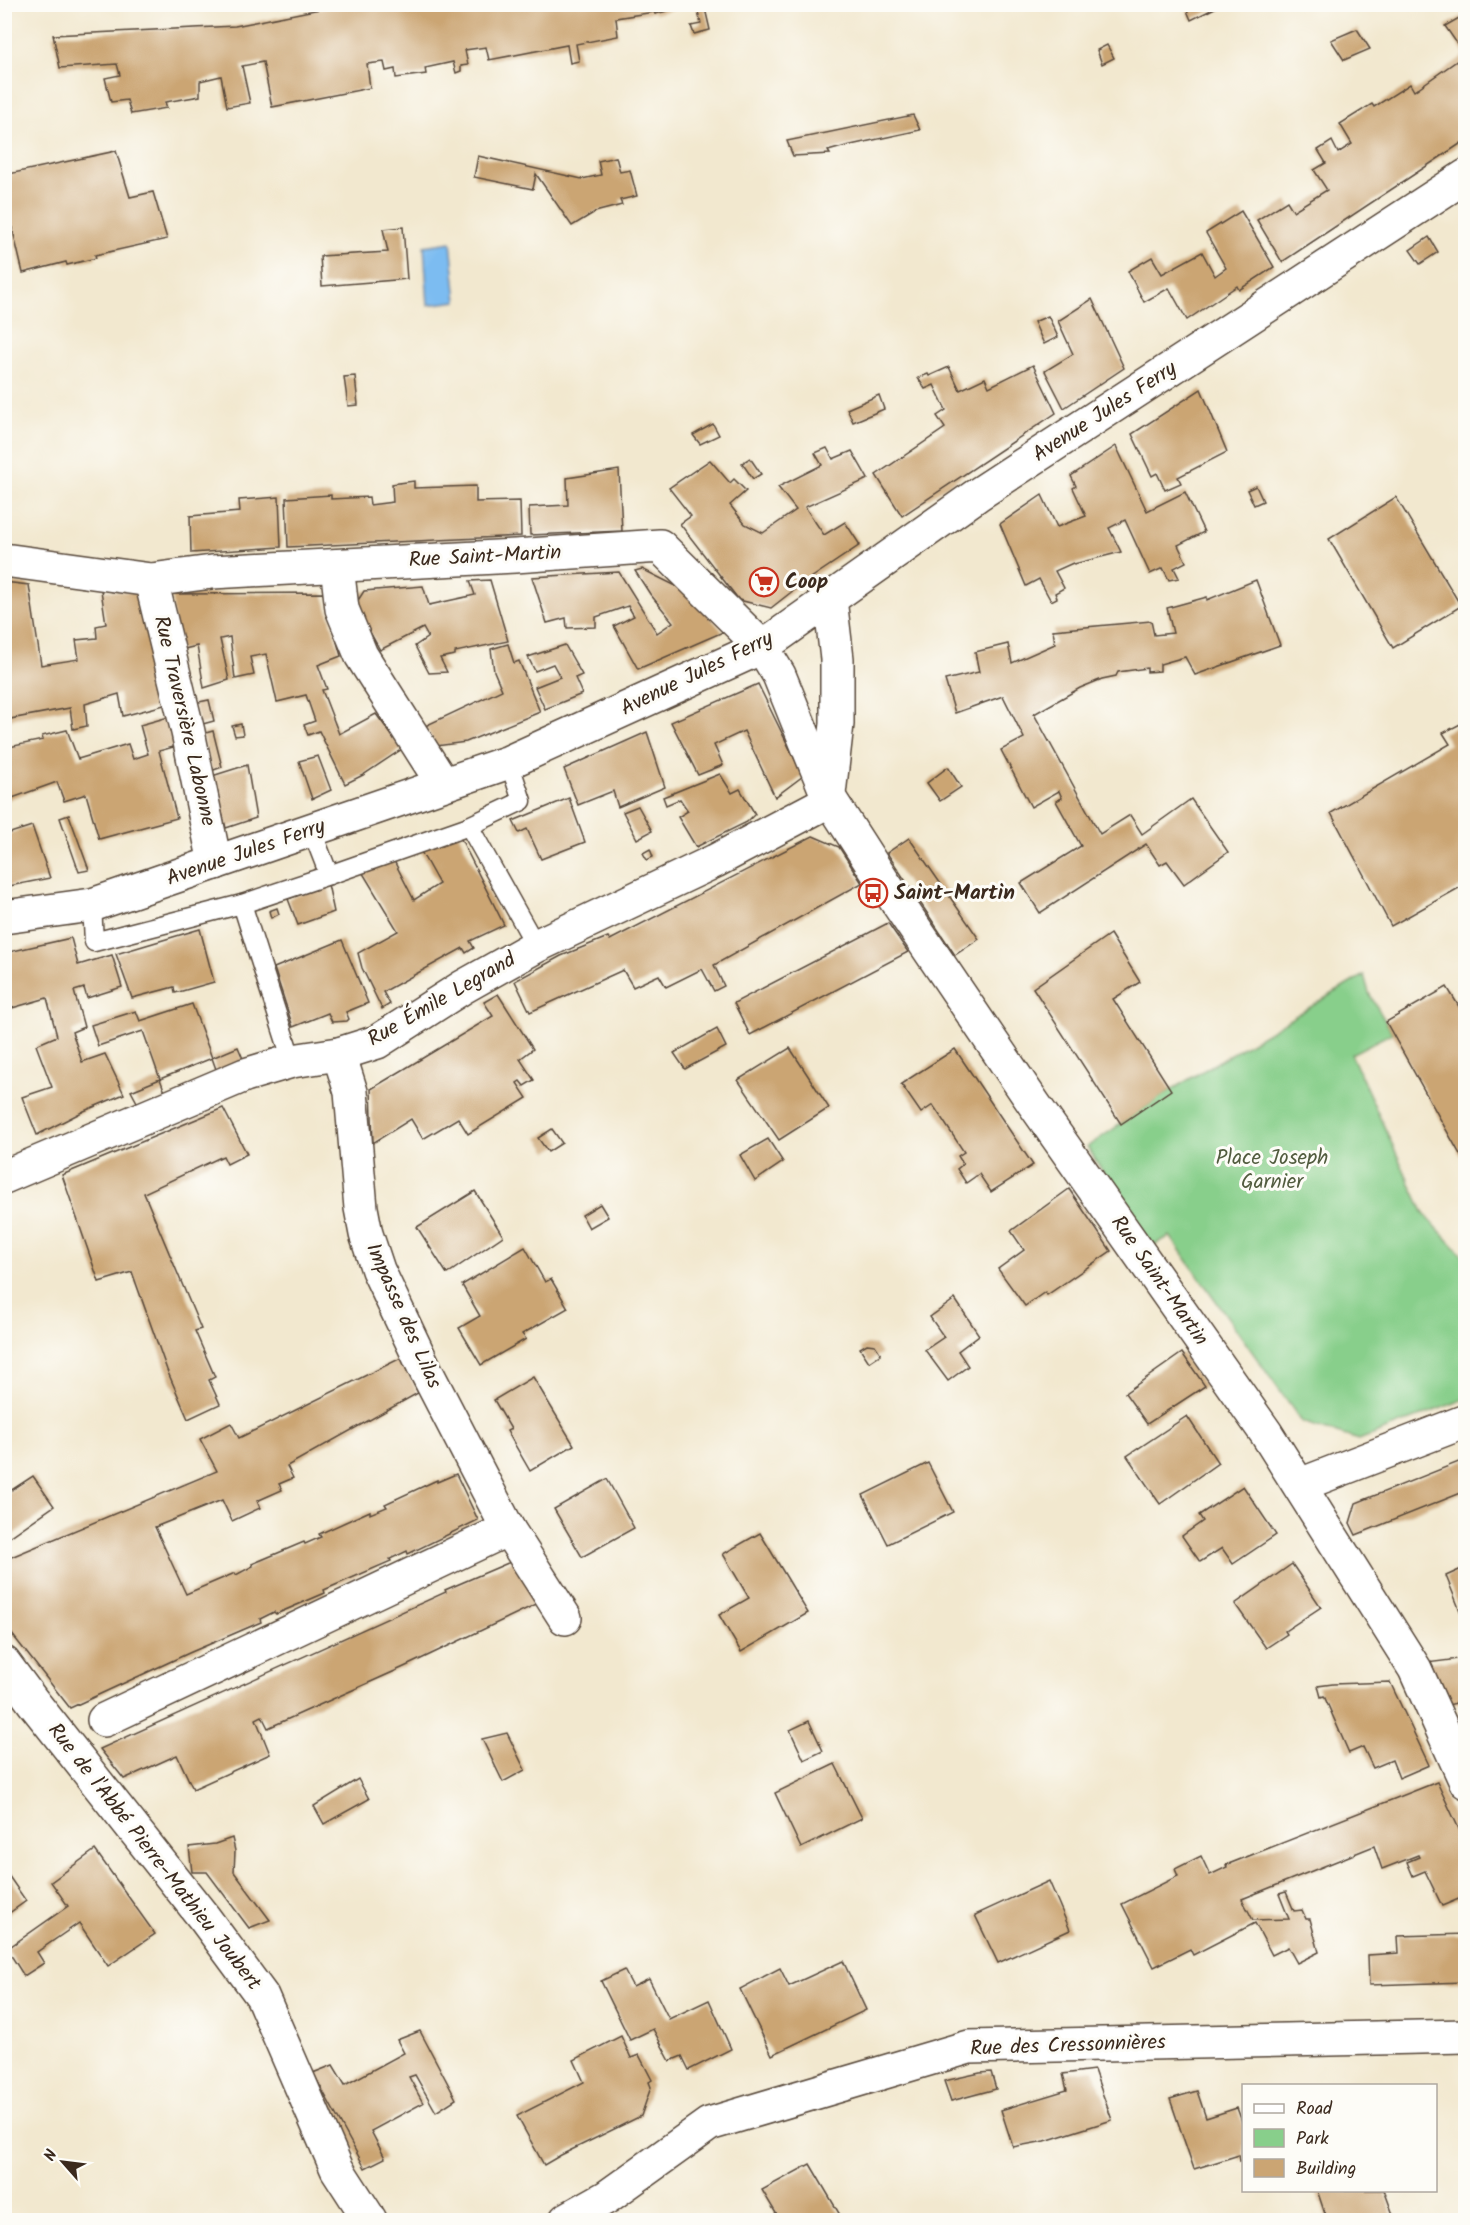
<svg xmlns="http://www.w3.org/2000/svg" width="1470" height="2225" viewBox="0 0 1470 2225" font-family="Kalam,sans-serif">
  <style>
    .green { fill: #88cf8b; stroke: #627c54; stroke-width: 1.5 }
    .water { fill: #7cbcf1; stroke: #5c7388; stroke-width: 1.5 }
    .building { fill: #cba573 }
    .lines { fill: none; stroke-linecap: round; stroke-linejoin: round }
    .service-casing { stroke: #564639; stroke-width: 21 }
    .minor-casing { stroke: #564639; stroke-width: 36 }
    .tertiary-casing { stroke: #564639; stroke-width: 36 }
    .service { stroke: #fff; stroke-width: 18 }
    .minor { stroke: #fff; stroke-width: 33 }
    .tertiary { stroke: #fff; stroke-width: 33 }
    .labels { text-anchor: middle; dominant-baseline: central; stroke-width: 6; stroke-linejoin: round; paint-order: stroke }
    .street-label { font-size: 21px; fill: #3b2a1e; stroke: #fdfcf7 }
    .poi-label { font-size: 21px; font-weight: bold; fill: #3b2a1e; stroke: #fdfcf7; text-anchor: start }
    .park-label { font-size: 21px; fill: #525c3f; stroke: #fdfcf7 }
  </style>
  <rect width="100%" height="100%" fill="#fdfcf7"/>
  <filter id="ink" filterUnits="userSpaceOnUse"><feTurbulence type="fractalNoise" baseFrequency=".0167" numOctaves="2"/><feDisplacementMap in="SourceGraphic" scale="12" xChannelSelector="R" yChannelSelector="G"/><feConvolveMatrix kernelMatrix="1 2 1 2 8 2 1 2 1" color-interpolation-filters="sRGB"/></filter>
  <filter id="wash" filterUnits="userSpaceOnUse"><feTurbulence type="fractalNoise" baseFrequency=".008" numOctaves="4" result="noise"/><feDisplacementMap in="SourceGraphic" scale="24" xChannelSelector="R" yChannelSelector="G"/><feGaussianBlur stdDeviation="1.35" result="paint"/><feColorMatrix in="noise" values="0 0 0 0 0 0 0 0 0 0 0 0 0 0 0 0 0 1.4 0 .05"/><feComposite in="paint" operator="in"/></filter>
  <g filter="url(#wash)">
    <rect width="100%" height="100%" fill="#f2e8cf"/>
    <polygon class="green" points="1364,975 1369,993 1392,1033 1351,1054 1424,1214 1465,1258 1465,1399 1359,1440 1302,1422 1170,1236 1151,1247 1087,1147 1171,1090"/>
    <polygon class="water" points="451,242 457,301 428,305 424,246"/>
    <g id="blocks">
      <g class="building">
        <polygon points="696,4 704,4 710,30 694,34 691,26 701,24"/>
        <polygon points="1194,4 1223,4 1191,20 1186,8"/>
        <polygon points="340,5 690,4 690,5 655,14 654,12 616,18 618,36 576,44 579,61 570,63 567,45 489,60 486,47 465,50 468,65 461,66 461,71 456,73 453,62 425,68 426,74 396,78 395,69 386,71 384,62 367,64 370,88 272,107 263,62 242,66 250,103 227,107 221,76 200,81 200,96 165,102 167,108 131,114 127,100 111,102 105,78 120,75 117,64 60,68 53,35 235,26"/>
        <polygon points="1466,14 1466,140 1282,262 1257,220 1287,201 1293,211 1327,190 1314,170 1326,163 1318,150 1332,141 1338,153 1352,144 1340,124 1372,104 1374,107 1410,84 1414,91 1465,55 1445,26"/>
        <polygon points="1357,29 1370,49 1344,60 1331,40"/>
        <polygon points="1107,45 1114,58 1102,64 1097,50"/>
        <polygon points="4,58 9,71 6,73 9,86 4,91"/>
        <polygon points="913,115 920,130 846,146 828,151 830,154 793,156 787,141"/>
        <polygon points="116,151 130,197 153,192 167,239 95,255 96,258 67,265 66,262 23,273 10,218 4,219 4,175"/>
        <polygon points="478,156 582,179 601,175 598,161 616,157 620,172 630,170 637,196 620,200 622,205 595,212 572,226 536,174 533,189 474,177"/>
        <polygon points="1241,211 1274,267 1239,290 1237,286 1187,320 1169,288 1144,302 1128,271 1152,257 1162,274 1202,252 1215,276 1226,268 1206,233"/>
        <polygon points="403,227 407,279 322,286 320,256 388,252 383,229"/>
        <polygon points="1429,237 1438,252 1420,264 1410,250"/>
        <polygon points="1092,299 1124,368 1064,408 1045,371 1073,354 1058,321"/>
        <polygon points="1048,316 1058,337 1044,344 1034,322"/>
        <polygon points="1033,365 1056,413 902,516 876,475 945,428 937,416 946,410 934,385 925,389 918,378 928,374 929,376 949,367 960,390 985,378 989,387"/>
        <polygon points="355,376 358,405 348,406 344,377"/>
        <polygon points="1201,389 1227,452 1178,477 1181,483 1165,490 1157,473 1152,476 1132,434"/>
        <polygon points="879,395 884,409 853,422 847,409"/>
        <polygon points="713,424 719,435 700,444 693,435"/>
        <polygon points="1116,446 1147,511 1185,492 1204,532 1178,545 1186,562 1174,568 1179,578 1169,580 1163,568 1150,574 1125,520 1109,528 1121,552 1074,564 1073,563 1055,571 1064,588 1055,593 1057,598 1051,601 1039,579 1026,586 1000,524 1042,495 1057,527 1086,516 1073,488 1076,486 1071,476"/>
        <polygon points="827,448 833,459 852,451 868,479 805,507 824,535 845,522 860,545 799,586 771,608 739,600 680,524 691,516 669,488 710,460 730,483 734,479 746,491 730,505 745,524 763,533 796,510 778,487 822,465 815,453"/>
        <polygon points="750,458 761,474 753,479 742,463"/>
        <polygon points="619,470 622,531 530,535 529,507 568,505 567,478"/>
        <polygon points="414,481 414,488 476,486 476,502 520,501 521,536 288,547 286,498 331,495 331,499 369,497 370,505 393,502 392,484"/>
        <polygon points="1256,486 1263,501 1254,505 1247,490"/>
        <polygon points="279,497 281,547 191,553 190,516 240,512 239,500"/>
        <polygon points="1396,497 1461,606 1393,648 1329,539"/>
        <polygon points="642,569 690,593 723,632 638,669 614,626 634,616 628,606 596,617 596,627 567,628 566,618 547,623 532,577 619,572 657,633 673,622 650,594 635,571"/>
        <polygon points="490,580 508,641 455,652 455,655 440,658 447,672 429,673 415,646 428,637 423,628 380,650 355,605 364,591 423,586 429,605 475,595 470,581"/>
        <polygon points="1256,580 1280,645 1195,675 1185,657 1160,664 1160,671 1147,672 1147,668 1118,672 1116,676 1102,679 1080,688 1034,714 1100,834 1130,815 1142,834 1191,799 1228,852 1184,884 1167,861 1160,865 1146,844 1040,913 1021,883 1081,846 1056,801 1062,798 1059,791 1031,807 1001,750 1024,738 1003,696 955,713 945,680 979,672 975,652 1008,644 1012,663 1055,644 1053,630 1151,621 1154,635 1173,633 1167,608 1207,597 1207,600"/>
        <polygon points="4,582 29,585 41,665 79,659 76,640 97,638 96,626 106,624 101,590 140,593 168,704 123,716 119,694 85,704 87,726 73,729 70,708 10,719 4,681"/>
        <polygon points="323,593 341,656 318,665 327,689 322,690 339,734 376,714 402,749 363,775 345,784 319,731 308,735 304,725 315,721 306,695 277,702 266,654 250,657 254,675 235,679 230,637 220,639 229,680 204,688 197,646 180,650 174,627 172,594"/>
        <polygon points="508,644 514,663 519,661 540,712 466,742 436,746 425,726 502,690 494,671 491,649"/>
        <polygon points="565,645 582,675 575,678 582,694 545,709 535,687 560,677 553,664 535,671 528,657"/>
        <polygon points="758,684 803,776 775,797 744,731 714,745 723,765 698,775 671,722"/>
        <polygon points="209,700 214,721 199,725 194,703"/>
        <polygon points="176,715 184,744 159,751 177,818 99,839 86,794 64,801 57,782 4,801 4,748 43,740 42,736 67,730 78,759 128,744 133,759 148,754 140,725"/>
        <polygon points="1466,721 1466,884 1391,926 1331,813 1450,744 1443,733"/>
        <polygon points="241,724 243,735 235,736 232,726"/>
        <polygon points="213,731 222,767 211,771 202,734"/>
        <polygon points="647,732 665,787 618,807 613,791 578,805 564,769"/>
        <polygon points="318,756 331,790 312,799 299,761"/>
        <polygon points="247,765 256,818 226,828 212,776"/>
        <polygon points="948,767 961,787 940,801 927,783"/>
        <polygon points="720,774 732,793 740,789 755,814 747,822 696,847 678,817 688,811 680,799 666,805 663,797"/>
        <polygon points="569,798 585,842 541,859 527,829 519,833 513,821"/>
        <polygon points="638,806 652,831 637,839 623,812"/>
        <polygon points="69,815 89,870 79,872 60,818"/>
        <polygon points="32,826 50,878 4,887 4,835"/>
        <polygon points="458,833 504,925 470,941 474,948 466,953 463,948 383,992 390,1004 382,1009 362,968 358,953 398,931 361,870 393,859 414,900 439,884 419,848"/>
        <polygon points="813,836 839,847 862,883 714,965 724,986 714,991 702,969 666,987 659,975 633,987 623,970 530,1012 515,981 561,956 608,937 610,940"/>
        <polygon points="909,838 979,939 955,955 887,853"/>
        <polygon points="650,849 653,857 647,860 643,853"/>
        <polygon points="328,884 334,912 298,925 288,899"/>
        <polygon points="277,908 279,914 271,918 269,911"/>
        <polygon points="888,923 908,952 750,1035 734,1003"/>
        <polygon points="200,929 214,982 175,993 174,987 132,998 116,954"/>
        <polygon points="1110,934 1140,982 1113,999 1171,1090 1121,1124 1033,988"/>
        <polygon points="71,938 78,965 112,955 122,987 87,998 84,988 74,991 84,1027 72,1032 82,1062 105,1054 124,1094 84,1111 37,1135 22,1097 52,1087 36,1045 57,1036 47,998 12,1008 4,982 4,953"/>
        <polygon points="342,940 368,1003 346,1012 349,1019 347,1021 332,1022 328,1013 293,1027 274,968"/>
        <polygon points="1447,987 1466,1018 1466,1165 1386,1022"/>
        <polygon points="498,994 533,1049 520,1059 534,1080 524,1086 520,1081 517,1083 527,1098 468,1134 458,1118 423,1139 411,1119 373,1143 371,1089 493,1016 484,1002"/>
        <polygon points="192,1004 212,1058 238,1047 244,1061 217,1072 212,1058 160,1079 165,1092 138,1104 131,1091 160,1079 143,1031 98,1046 91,1025 136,1011 140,1021"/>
        <polygon points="717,1029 726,1047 685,1069 674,1053"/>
        <polygon points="790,1048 829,1108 779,1140 738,1080"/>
        <polygon points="955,1049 1033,1165 991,1192 979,1174 966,1183 957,1169 963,1164 958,1156 964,1152 933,1105 921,1113 901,1084"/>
        <polygon points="223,1108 247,1154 227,1164 223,1156 144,1193 201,1329 195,1331 215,1377 209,1380 220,1404 188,1419 167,1370 132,1272 99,1282 62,1175"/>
        <polygon points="552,1129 562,1143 548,1152 538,1138"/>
        <polygon points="768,1139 783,1162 755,1181 740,1155"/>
        <polygon points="1069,1189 1111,1251 1047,1295 1045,1292 1025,1306 998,1269 1024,1250 1011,1231"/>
        <polygon points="475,1191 503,1236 447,1274 417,1227"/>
        <polygon points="600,1204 608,1217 589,1228 582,1215"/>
        <polygon points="525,1247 545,1282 551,1279 568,1308 522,1334 526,1339 481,1365 459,1328 480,1316 462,1285"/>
        <polygon points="955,1299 979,1335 958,1351 968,1366 948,1381 925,1350 944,1337 930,1317"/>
        <polygon points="867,1344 875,1345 881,1354 869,1362 860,1348"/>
        <polygon points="1182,1353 1205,1386 1147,1424 1125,1393"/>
        <polygon points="401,1358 418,1393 287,1466 293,1478 279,1484 282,1490 257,1501 260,1508 232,1521 222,1500 155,1527 186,1594 235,1573 236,1575 253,1566 252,1564 304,1542 305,1544 321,1537 319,1534 370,1511 370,1514 387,1507 385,1504 437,1480 437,1482 456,1474 478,1520 408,1554 407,1551 390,1559 391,1561 324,1590 325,1593 276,1614 274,1612 260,1619 261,1622 189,1653 70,1708 4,1624 4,1560 217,1471 200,1439 231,1423 239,1438"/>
        <polygon points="533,1377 574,1445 530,1471 507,1431 511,1429 494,1400"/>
        <polygon points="1187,1416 1218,1463 1160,1504 1127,1456"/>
        <polygon points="1466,1459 1466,1491 1356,1535 1350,1523 1356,1503"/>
        <polygon points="928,1463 953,1512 888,1544 863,1495"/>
        <polygon points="33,1476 54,1506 4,1541 4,1495"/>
        <polygon points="607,1479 634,1528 582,1557 554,1509"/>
        <polygon points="1243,1486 1276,1535 1233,1564 1222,1548 1200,1562 1182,1536 1203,1521 1199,1515"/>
        <polygon points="760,1533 808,1613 741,1652 719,1615 749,1598 723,1554"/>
        <polygon points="522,1557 543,1601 404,1667 268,1728 262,1716 256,1719 270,1754 193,1789 177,1755 124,1779 100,1749 446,1592 445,1590"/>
        <polygon points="1292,1564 1321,1607 1285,1631 1287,1634 1266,1648 1235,1604"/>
        <polygon points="1466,1567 1466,1623 1465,1623 1446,1576"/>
        <polygon points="1466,1658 1466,1701 1443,1706 1426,1663"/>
        <polygon points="1390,1682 1429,1765 1399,1778 1392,1760 1373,1768 1363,1747 1349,1753 1324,1696 1321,1697 1318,1686 1333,1684"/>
        <polygon points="809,1721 823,1751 804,1760 790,1730"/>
        <polygon points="507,1733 525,1770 503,1782 482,1739"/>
        <polygon points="835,1764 862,1818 801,1848 775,1793"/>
        <polygon points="358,1779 369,1799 324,1824 314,1806"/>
        <polygon points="1437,1782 1466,1844 1466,1896 1442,1906 1425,1871 1413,1876 1407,1862 1419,1857 1418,1855 1382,1869 1374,1846 1242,1899 1253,1920 1289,1919 1279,1894 1286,1892 1294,1911 1302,1910 1306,1919 1310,1919 1319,1952 1297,1963 1288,1947 1272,1955 1255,1923 1193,1955 1190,1949 1154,1967 1122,1904 1178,1876 1175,1869 1201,1856 1210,1875 1227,1867 1226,1865"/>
        <polygon points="232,1838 235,1851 234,1872 270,1920 249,1928 207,1872 192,1872 189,1847 215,1844"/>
        <polygon points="95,1850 155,1934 108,1966 79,1923 37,1952 44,1963 24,1976 7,1949 68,1906 51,1882"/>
        <polygon points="6,1872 26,1901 5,1916 5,1873"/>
        <polygon points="1049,1881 1070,1930 998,1963 975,1915"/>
        <polygon points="1466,1934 1466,1982 1369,1985 1368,1955 1399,1953 1398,1936"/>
        <polygon points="843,1961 866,2010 772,2055 740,1989 780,1968 789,1986"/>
        <polygon points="624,1970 633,1987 649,1979 669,2019 709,2000 731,2049 689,2070 682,2056 670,2061 653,2029 630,2040 601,1981"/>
        <polygon points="420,2031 456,2099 436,2112 415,2075 409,2077 423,2103 371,2131 385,2158 365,2168 313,2073 333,2065 345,2085 404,2053 397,2040"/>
        <polygon points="621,2036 631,2058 639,2055 652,2080 649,2082 651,2087 641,2116 561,2155 544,2165 517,2116 584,2082 574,2060"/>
        <polygon points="1094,2070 1112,2120 1045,2141 1013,2147 1001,2110 1067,2090 1063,2074"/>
        <polygon points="991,2072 996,2089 951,2101 944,2081 980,2073"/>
        <polygon points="1197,2091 1206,2118 1237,2108 1244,2127 1244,2159 1240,2161 1239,2155 1194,2169 1170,2099"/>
        <polygon points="810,2164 840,2215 830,2220 780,2220 762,2190"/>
        <polygon points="1317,2190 1384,2190 1395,2220 1327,2220"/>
      </g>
    </g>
  </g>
  <g filter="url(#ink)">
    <use href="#blocks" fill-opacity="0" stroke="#564639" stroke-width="1.5"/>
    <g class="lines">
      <g class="service-casing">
        <g id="service">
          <polyline points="469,826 536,946"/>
          <polyline points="312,831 329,875 469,826 522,801 509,762"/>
          <polyline points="242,904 292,1061"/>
          <polyline points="92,905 94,942 242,904 329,875"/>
        </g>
      </g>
      <g class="minor-casing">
        <g id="minor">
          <polyline points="4,560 151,580 212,572 515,556 660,546 762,647 779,675 828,796 884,883 1034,1104 1266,1433 1415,1669 1466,1782"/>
          <polyline points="337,566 342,609 361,655 443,784"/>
          <polyline points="151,580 188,732 215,863"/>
          <polyline points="829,794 837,724 837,659 830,599"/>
          <polyline points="4,1177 245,1075 292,1061 339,1054 377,1042 463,987 536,946 715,861 821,805 828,796"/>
          <polyline points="1300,1485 1466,1421"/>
          <polyline points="508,1529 565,1618"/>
          <polyline points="4,1663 33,1702 205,1919 262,1996 337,2169 370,2220"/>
          <polyline points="104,1720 508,1529 426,1371 378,1270 366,1234 361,1208 351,1092 339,1054"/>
          <polyline points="566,2220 607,2197 709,2124 969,2047 1466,2036"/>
        </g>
      </g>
      <g class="tertiary-casing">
        <polyline id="tertiary" points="4,917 92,905 509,762 762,647 977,495 1466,176"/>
      </g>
      <use href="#service" class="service"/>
      <use href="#minor" class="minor"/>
      <use href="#tertiary" class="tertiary"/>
    </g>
  </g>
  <defs>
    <g id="supermarket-ring" transform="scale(1.5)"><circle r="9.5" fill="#fdfcf7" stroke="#c8321e" stroke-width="1.5"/><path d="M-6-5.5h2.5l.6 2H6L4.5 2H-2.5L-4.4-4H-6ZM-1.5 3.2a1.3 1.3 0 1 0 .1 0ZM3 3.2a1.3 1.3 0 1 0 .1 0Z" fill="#c8321e"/></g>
    <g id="bus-ring" transform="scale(1.5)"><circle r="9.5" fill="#fdfcf7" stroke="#c8321e" stroke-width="1.5"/><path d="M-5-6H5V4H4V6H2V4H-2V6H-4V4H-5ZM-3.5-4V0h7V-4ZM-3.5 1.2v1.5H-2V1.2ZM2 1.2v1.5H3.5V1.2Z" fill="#c8321e"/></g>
  </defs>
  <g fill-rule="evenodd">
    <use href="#supermarket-ring" x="764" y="582"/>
    <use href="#bus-ring" x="873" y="893"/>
  </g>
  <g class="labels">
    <g class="street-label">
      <text transform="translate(1105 412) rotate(-33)">Avenue Jules Ferry</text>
      <text transform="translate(485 557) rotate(-3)">Rue Saint-Martin</text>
      <text transform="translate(697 674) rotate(-26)">Avenue Jules Ferry</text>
      <text transform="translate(184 721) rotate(77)">Rue Traversière Labonne</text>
      <text transform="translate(246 853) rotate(-19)">Avenue Jules Ferry</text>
      <text transform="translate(442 1000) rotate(-30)">Rue Émile Legrand</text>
      <text transform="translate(1159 1281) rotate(55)">Rue Saint-Martin</text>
      <text transform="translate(403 1316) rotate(66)">Impasse des Lilas</text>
      <text transform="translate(154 1857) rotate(52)">Rue de l'Abbé Pierre-Mathieu Joubert</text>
      <text transform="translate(1068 2046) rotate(-2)">Rue des Cressonnières</text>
    </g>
    <g class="poi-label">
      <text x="785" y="582">Coop</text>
      <text x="894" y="893">Saint-Martin</text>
    </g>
    <g class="park-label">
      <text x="1272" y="1158">Place Joseph<tspan x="1272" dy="24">Garnier</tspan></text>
    </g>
  </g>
  <rect width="1470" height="2225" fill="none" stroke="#fdfcf7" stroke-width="24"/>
  <rect x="1242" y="2084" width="195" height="108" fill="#fdfcf7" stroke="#afa8a0" stroke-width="1.5"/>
  <rect x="1254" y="2104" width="30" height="9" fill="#ffffff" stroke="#afa8a0" stroke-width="1.5"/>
  <text x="1296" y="2114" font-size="18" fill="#3b2a1e">Road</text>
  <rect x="1254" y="2129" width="30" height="18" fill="#88cf8b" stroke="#afa8a0" stroke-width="1.5"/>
  <text x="1296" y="2144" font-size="18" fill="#3b2a1e">Park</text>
  <rect x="1254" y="2159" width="30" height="18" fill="#cba573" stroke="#afa8a0" stroke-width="1.5"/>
  <text x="1296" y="2174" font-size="18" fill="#3b2a1e">Building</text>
  <g transform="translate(63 2162) rotate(298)" stroke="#fdfcf7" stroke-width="4.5" paint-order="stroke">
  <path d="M0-4.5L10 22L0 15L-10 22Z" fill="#3b2a1e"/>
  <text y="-9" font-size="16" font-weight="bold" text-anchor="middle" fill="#3b2a1e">N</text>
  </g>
</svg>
